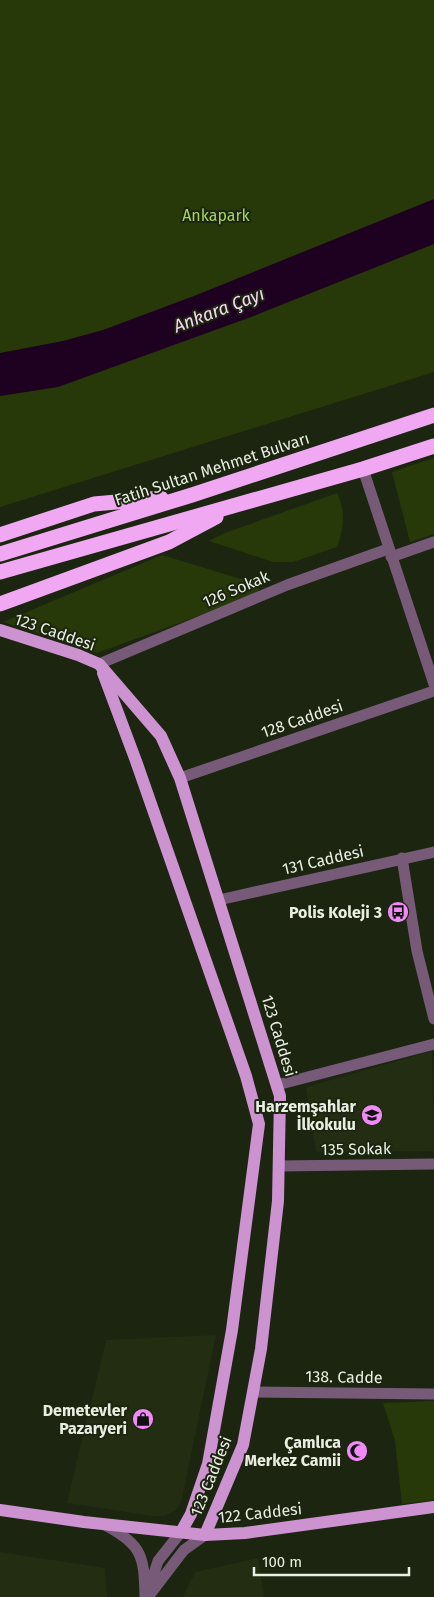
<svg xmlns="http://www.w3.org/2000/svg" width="434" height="1597" viewBox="0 0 434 1597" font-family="'Fira Sans',sans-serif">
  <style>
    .built { fill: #222d11 }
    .green { fill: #273908 }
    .water { fill: #1e0020 }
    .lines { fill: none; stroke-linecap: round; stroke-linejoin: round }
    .minor { stroke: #775a78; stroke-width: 11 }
    .major { stroke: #cd92d0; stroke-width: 12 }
    .highway { stroke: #f0a8f3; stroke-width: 15 }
    .labels { text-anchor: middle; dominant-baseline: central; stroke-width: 4; stroke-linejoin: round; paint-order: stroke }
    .park-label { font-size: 16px; fill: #a5d45d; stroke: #1c2510 }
    .street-label { font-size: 16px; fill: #e8eee1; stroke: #1c2510 }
    .poi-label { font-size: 16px; font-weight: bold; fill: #e8eee1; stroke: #1c2510; text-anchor: end }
    .water-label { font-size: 18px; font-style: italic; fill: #f8d4f9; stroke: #1c2510 }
  </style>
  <rect width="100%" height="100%" fill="#1c2510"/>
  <g class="built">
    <polygon points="432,1051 434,1151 316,1152 306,1087"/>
    <polygon points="216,1335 182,1498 179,1506 175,1511 164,1516 153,1516 67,1503 106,1340"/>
    <polygon points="0,1552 105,1568 107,1597 0,1597"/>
    <polygon points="258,1558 264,1597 183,1597 195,1572"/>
  </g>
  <g class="green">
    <polygon points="0,0 434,0 434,372 0,507"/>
    <polygon points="434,458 434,534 410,542 392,472"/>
    <path d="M337,493C346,512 344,528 337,547L293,562H273L209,541L222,534Z"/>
    <polygon points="162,555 258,584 259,594 97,653 3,622"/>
    <polygon points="434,1401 434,1500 402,1504 395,1441 383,1403"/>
  </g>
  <polygon class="water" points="434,199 434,244 251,317 58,387 0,396 0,353 63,341 103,330 194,296"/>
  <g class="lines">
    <g class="minor">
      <polyline points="363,469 434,684"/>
      <polyline points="391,557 434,542"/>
      <polyline points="99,664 287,585 388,549"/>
      <polyline points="180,778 434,691"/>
      <polyline points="402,858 417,951 434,1019"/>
      <polyline points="219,900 434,852"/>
      <polyline points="277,1085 434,1044"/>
      <polyline points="279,1166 434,1164"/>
      <polyline points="253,1392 434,1394"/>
      <path d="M105,1525C143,1546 144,1556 145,1597"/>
      <polyline points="149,1589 158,1561 181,1532"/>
      <polyline points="148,1597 184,1550 205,1535"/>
    </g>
    <g class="major">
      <polyline points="0,630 78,655 99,664 161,736 180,778 280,1096 278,1201 261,1349 243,1445 205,1535"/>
      <polyline points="103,673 136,761 246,1076 259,1124 232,1330 208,1464 191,1514 181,1532"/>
      <polyline points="0,1510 84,1522 205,1535 245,1533 434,1507"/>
    </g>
    <g class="highway">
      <polyline points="0,535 94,504 161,498"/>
      <polyline points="0,554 192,495 434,415"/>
      <polyline points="0,572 363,469 434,446"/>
      <polyline points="0,604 169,542 216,517"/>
    </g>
  </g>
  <defs>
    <g id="bus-disc" transform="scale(1.125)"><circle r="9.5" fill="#f08bf5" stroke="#1c2510"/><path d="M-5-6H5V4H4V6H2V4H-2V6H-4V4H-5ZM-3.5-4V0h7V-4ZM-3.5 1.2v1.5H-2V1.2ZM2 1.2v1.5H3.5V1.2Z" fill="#111"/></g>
    <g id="school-disc" transform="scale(1.125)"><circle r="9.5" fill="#f08bf5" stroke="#1c2510"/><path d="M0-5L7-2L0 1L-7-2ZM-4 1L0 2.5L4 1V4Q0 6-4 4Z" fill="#111"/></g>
    <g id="shop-disc" transform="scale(1.125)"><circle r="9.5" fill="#f08bf5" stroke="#1c2510"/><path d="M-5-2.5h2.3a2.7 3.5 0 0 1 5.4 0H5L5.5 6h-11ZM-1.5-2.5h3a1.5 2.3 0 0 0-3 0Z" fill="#111"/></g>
    <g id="mosque-disc" transform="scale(1.125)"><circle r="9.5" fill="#f08bf5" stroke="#1c2510"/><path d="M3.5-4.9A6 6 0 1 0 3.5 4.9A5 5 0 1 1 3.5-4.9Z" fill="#111"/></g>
  </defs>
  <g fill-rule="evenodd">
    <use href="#bus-disc" x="398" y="912"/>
    <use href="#school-disc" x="372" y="1115"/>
    <use href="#shop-disc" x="143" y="1419"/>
    <use href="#mosque-disc" x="357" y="1451"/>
  </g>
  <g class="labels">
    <g class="park-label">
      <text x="216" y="215">Ankapark</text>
    </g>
    <g class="street-label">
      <text transform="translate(212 469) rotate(-18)">Fatih Sultan Mehmet Bulvarı</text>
      <text transform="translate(236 589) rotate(-23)">126 Sokak</text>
      <text transform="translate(55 632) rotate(19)">123 Caddesi</text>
      <text transform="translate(302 719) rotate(-19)">128 Caddesi</text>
      <text transform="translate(323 860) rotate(-13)">131 Caddesi</text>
      <text transform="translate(279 1036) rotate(73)">123 Caddesi</text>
      <text transform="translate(356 1149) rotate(-1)">135 Sokak</text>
      <text transform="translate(344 1377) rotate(1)">138. Cadde</text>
      <text transform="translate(211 1476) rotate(-68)">123 Caddesi</text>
      <text transform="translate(260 1513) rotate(-6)">122 Caddesi</text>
    </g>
    <g class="poi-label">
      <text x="382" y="912">Polis Koleji 3</text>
      <text x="356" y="1106">Harzemşahlar<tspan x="356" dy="18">İlkokulu</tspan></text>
      <text x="127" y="1410">Demetevler<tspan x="127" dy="18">Pazaryeri</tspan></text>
      <text x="341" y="1442">Çamlıca<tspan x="341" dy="18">Merkez Camii</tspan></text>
    </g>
    <g class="water-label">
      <text transform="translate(219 310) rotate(-21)">Ankara Çayı</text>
    </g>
  </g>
  <path d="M254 1567v8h155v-8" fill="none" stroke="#e8eee1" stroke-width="2.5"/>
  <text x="262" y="1567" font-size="15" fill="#e8eee1" stroke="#1c2510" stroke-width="4" paint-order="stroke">100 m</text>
</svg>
